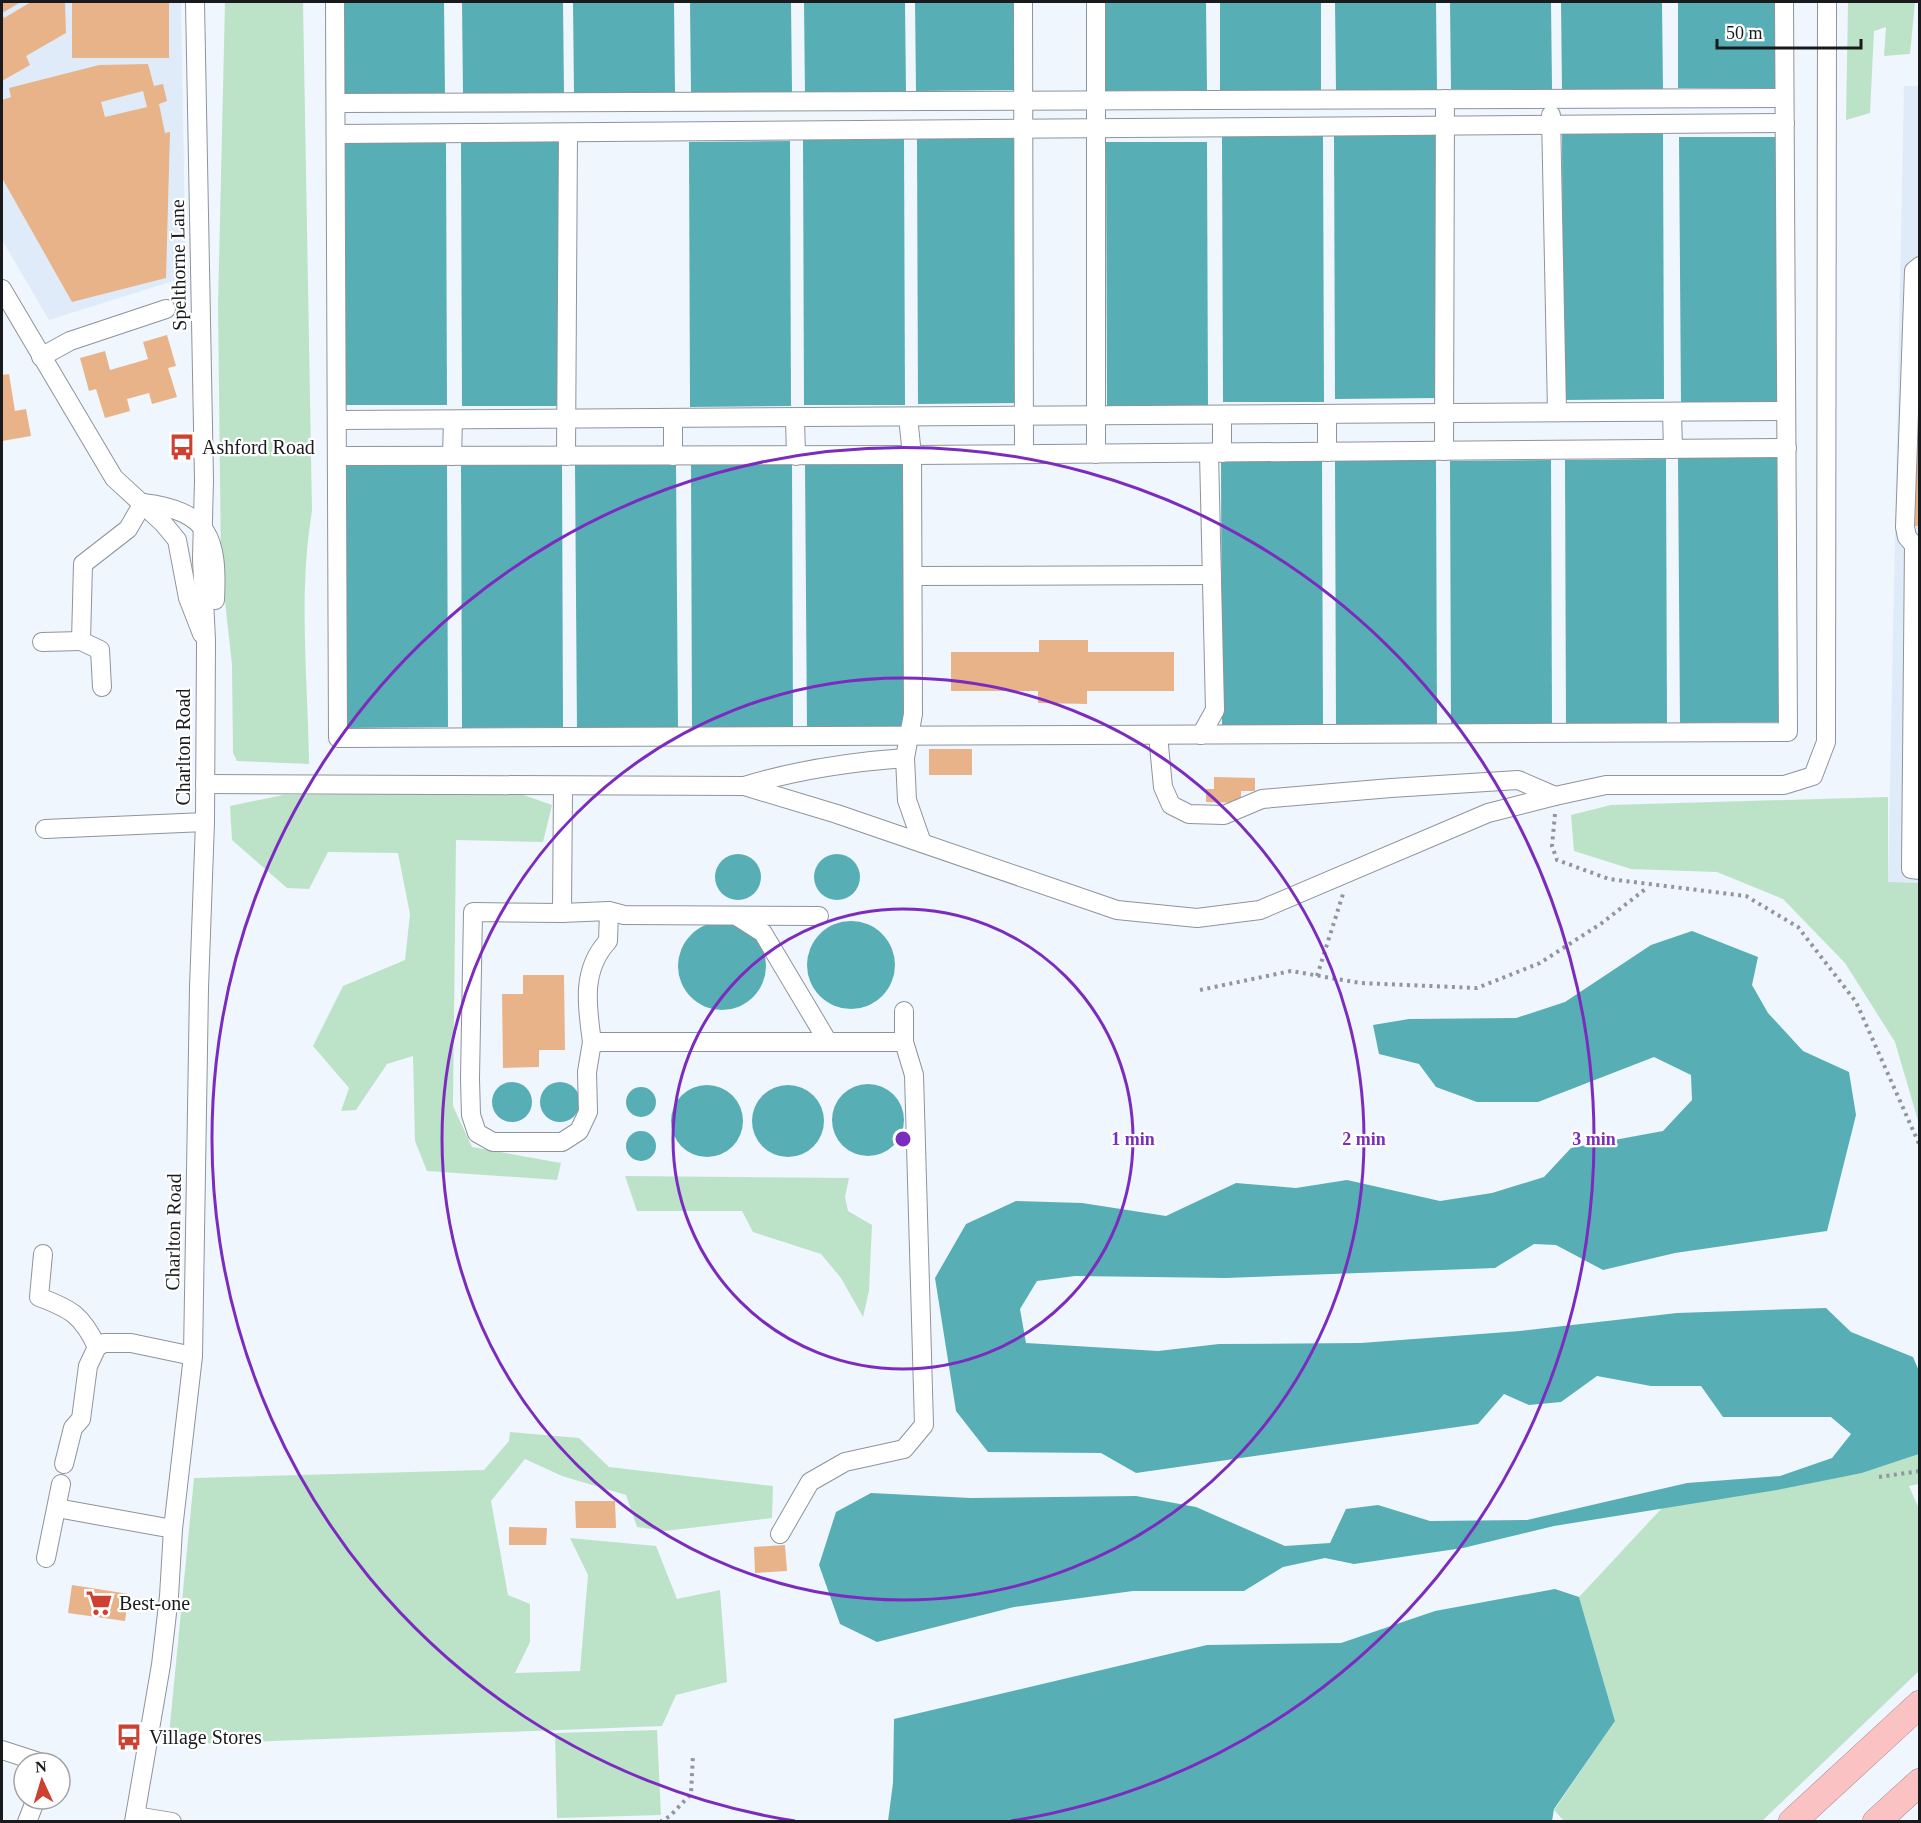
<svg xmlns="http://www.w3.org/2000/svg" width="1921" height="1823" viewBox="0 0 1921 1823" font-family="'Times New Roman',serif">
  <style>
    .built { fill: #dfebf8 }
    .green { fill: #bce3c8 }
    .water { fill: #57aeb4 }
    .building { fill: #e9b389; fill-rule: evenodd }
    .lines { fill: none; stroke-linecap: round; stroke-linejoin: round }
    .minor-casing { stroke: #8e949b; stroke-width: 20 }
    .highway-casing { stroke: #ab8789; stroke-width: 28 }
    .path { stroke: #92969c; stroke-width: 4; stroke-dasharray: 3 4.5; stroke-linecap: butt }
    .minor { stroke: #fff; stroke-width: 18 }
    .highway { stroke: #fac2c3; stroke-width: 27 }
    .ring { fill: none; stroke: #7b2cbf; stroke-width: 3 }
    .labels { text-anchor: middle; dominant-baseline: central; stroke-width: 4.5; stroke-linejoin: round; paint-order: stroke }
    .street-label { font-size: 20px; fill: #181a1d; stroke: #fff }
    .poi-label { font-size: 20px; fill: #181a1d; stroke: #fff; text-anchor: start }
    .centre { fill: #7b2cbf; stroke: #fff; stroke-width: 3 }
    .ring-label { font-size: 18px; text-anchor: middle; font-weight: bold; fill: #7b2cbf; stroke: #fff; stroke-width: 4.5; stroke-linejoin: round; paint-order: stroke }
  </style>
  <rect width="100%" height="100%" fill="#f0f6fe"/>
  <g class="built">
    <polygon points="2,2 181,2 186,277 49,320 2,240"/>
    <polygon points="1904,86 1919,86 1920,883 1888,883"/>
  </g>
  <g class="green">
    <path d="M225,2H303L312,511C298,595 308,679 309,764L237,761L233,753L232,665L221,565L218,305Z"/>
    <polygon points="1848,2 1915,2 1910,54 1884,56 1886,27 1874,31 1870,113 1846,120"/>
    <polygon points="518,793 552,805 543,842 456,840 453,1106 472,1147 561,1163 557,1180 427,1171 415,1141 413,1056 387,1064 356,1110 341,1111 349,1088 313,1046 343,986 405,960 410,914 398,853 328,852 309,889 287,888 232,840 230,806 283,795"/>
    <polygon points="1888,797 1888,882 1919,883 1919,1124 1895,1042 1845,963 1783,899 1717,872 1631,869 1574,851 1571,815 1611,805"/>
    <polygon points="625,1176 849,1178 845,1197 848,1211 872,1225 869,1291 863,1317 841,1278 821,1254 753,1232 742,1211 637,1211"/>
    <polygon points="510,1432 579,1438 609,1467 773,1486 772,1518 665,1531 637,1527 626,1495 562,1476 525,1459 491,1501 508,1595 530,1604 530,1642 515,1673 580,1671 588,1575 570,1538 656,1546 677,1599 720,1590 727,1682 676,1695 662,1726 168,1745 194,1478 484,1470 509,1441"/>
    <polygon points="1919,1454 1919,1484 1909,1486 1919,1509 1919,1671 1762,1821 1564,1821 1554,1810 1615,1721 1579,1597 1662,1508 1862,1473"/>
    <polygon points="657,1730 661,1815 557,1818 555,1733"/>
  </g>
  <g class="water">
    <polygon points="343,2 444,2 445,96 344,97"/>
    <polygon points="462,2 563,2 564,95 463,95"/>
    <polygon points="573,2 674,2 675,93 574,94"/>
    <polygon points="690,2 791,2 792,93 691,93"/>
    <polygon points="804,2 905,2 906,94 805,95"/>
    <polygon points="915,2 1016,2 1017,90 916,91"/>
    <polygon points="1105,2 1206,2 1207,90 1106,91"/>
    <rect x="1220" y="2" width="101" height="90"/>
    <polygon points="1335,2 1436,2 1437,90 1336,91"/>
    <polygon points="1450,2 1551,2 1552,89 1451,89"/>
    <polygon points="1561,2 1662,2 1663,90 1562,91"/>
    <rect x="1678" y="2" width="101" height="86"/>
    <polygon points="1435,133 1436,398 1335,399 1334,134"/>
    <polygon points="1562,134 1663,134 1664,399 1563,400"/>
    <polygon points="1323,136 1324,402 1223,402 1222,137"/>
    <polygon points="1679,137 1780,137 1782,402 1681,403"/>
    <polygon points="1018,138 1019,403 918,404 917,139"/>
    <polygon points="904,139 905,405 804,405 803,140"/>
    <polygon points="345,140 446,140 447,405 346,405"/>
    <polygon points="562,140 563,406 462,406 461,141"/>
    <polygon points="790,141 791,406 690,407 689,142"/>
    <polygon points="1106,142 1207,142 1208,407 1107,407"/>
    <polygon points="1678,457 1779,457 1781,722 1680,723"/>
    <polygon points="1666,459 1667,725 1566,725 1565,460"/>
    <polygon points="1335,460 1436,460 1437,725 1336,725"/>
    <polygon points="1551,460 1552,725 1451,726 1450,461"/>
    <polygon points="1322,461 1323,726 1222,727 1221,462"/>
    <polygon points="447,462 448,727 347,728 346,463"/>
    <polygon points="562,462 563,727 462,728 461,463"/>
    <polygon points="792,462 793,728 692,728 691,463"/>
    <polygon points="676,463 678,728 577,729 575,464"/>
    <polygon points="906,464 908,729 807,730 805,465"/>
    <circle cx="837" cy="877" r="23"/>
    <circle cx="738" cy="877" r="23"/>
    <circle cx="851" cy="965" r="44"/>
    <circle cx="722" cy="966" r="44"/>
    <polygon points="1692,931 1758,957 1752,985 1768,1013 1803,1051 1849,1072 1856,1115 1827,1231 1675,1253 1603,1270 1556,1245 1534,1244 1495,1268 1226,1278 1075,1276 1037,1281 1020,1309 1026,1343 1158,1351 1219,1344 1361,1343 1520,1331 1677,1313 1826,1308 1851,1332 1913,1357 1919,1371 1919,1454 1862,1473 1777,1490 1554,1526 1463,1548 1354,1564 1325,1558 1283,1567 1244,1591 1133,1591 1014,1607 877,1642 840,1624 819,1565 836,1512 871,1493 970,1498 1136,1496 1196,1507 1285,1546 1330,1543 1346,1509 1378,1505 1430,1521 1527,1520 1687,1483 1780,1476 1832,1458 1851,1434 1831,1417 1723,1417 1701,1386 1651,1386 1597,1376 1561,1402 1529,1405 1504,1394 1478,1424 1136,1473 1101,1453 988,1452 956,1411 935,1278 966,1224 1016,1201 1082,1203 1166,1216 1236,1183 1296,1188 1347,1180 1440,1201 1492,1193 1544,1177 1571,1148 1663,1131 1692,1100 1691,1075 1654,1057 1538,1102 1477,1102 1436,1087 1419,1064 1379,1054 1373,1025 1409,1019 1516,1018 1565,1002 1651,945"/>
    <circle cx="512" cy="1102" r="20"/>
    <circle cx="560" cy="1102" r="20"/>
    <circle cx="868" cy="1120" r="36"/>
    <circle cx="788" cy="1121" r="36"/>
    <circle cx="707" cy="1121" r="36"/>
    <circle cx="641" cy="1102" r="15"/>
    <circle cx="641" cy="1146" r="15"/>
    <polygon points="1555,1589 1579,1597 1615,1721 1554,1809 1552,1821 888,1821 893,1783 894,1719 1207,1645 1341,1643 1435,1611"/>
  </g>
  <g class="building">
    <polygon points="2,2 21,2 2,13"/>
    <polygon points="31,2 65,2 66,33 26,56 30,65 2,81 2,13 4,18"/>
    <rect x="72" y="2" width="97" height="56"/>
    <path d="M148,64L154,86L163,84L167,101L159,104L165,133L170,132L166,278L72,302L2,178V100L11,97L9,88L99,65ZM143,91L147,107L105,117L101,102Z"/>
    <polygon points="167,335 176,366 168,368 177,397 152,404 149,393 127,399 130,411 105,418 96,389 89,391 80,358 105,351 110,370 148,359 143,342"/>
    <polygon points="9,374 15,411 26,409 31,436 2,441 2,375"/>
    <polygon points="1918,382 1920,382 1920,526 1913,526"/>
    <polygon points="1039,640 1088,640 1088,652 1174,652 1174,691 1087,691 1087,704 1038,703 1038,691 951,691 951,652 1039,652"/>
    <rect x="929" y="749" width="43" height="26"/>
    <polygon points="1214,777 1255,778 1255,791 1241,791 1241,803 1206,802 1206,789 1214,789"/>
    <polygon points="523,975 564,975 565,1050 539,1050 539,1067 503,1068 502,994 523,994"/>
    <polygon points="575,1501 615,1501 616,1528 576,1528"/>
    <polygon points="509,1527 547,1528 546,1545 509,1545"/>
    <polygon points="785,1545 787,1571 755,1573 754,1547"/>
    <polygon points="72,1585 129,1594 125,1621 68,1613"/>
  </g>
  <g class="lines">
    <g class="minor-casing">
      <g id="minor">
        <polyline points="335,2 338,738 1788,732 1784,2"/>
        <polyline points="1023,2 1024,454"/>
        <polyline points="1096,2 1096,454"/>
        <polyline points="336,103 1784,98"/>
        <polyline points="1551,115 1557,412"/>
        <polyline points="336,134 1785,123"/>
        <polyline points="2,289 114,478 163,523 177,540 188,598 202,634"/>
        <polyline points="41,357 70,341 166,309"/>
        <polyline points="1672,412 1673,449"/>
        <polyline points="1327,414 1327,452"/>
        <polyline points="908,417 912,455 913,714 905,758 907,800 922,843"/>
        <polyline points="795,418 796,456"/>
        <polyline points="337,420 1785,411"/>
        <polyline points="1444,451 1445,99"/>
        <polyline points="1222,453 1222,415"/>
        <polyline points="337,456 912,455 1787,448"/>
        <polyline points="452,456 453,420"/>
        <polyline points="566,456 568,133"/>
        <polyline points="673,456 673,419"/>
        <path d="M143,503C210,511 218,539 215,600"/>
        <polyline points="1914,545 1907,537 1905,527 1914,271 1920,266"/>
        <polyline points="1920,545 1914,545 1911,869 1920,870"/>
        <polyline points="913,576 1212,575"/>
        <polyline points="42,642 81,641"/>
        <polyline points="102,687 100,650 81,641 83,564 128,529 143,503"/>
        <polyline points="1158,735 1163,787 1171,805 1189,814 1224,815 1262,799 1391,788 1518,780 1555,796"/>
        <polyline points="1201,735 1215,710 1209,453"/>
        <polyline points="205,784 744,786 837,814 1117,910 1197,918 1260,910 1488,813 1555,796 1606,785 1784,785 1813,776 1826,742 1827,2"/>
        <path d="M744,786C796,770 850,762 905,758"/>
        <polyline points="563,787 562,913 473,912 470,1079 471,1115 477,1133 493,1142 562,1142 579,1131 588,1112 587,1072 592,1042"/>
        <polyline points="45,829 205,822"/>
        <polyline points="609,911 624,915 819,916"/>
        <path d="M562,913L609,911L608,941C581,970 587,1006 592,1042H904L914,1075L924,1425L904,1449L845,1462L810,1482L780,1534"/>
        <polyline points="738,917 763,933 828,1042"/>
        <polyline points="904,1011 904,1042"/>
        <path d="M43,1254L39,1297C71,1309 82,1315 97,1347"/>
        <polyline points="64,1464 73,1428 81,1419 88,1366 97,1347 104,1343 131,1343 193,1356"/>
        <polyline points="57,1508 173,1529"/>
        <polyline points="46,1558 61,1484"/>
        <polyline points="2,1750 42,1763"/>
        <polyline points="135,1816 172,1822"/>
        <polyline points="27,1822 36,1799"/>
        <polyline points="134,1822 161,1665 169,1596 173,1529 193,1356 199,988 205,822 206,640 202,559 204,480 195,2"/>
      </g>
    </g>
    <g class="highway-casing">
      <g id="highway">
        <polyline points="1792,1822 1920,1704"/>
        <polyline points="1876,1822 1920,1782"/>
      </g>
    </g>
    <g class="path">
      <polyline points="1555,814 1552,846 1557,860 1609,879 1746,896 1798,927 1856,1002 1920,1146"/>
      <polyline points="1317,976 1343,894"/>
      <polyline points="1200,990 1291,971 1360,983 1477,988 1540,963 1602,923 1648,887"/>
      <polyline points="1879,1477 1920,1471"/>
      <polyline points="660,1822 670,1816 691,1794 693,1755"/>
    </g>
    <use href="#minor" class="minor"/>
    <use href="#highway" class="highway"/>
  </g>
  <g class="ring">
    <circle cx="903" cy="1139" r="230"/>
    <circle cx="903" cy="1139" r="461"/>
    <path d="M795 1821A691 691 0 1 1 1011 1821"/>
  </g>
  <defs>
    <g id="bus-bare" transform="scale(2.07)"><path d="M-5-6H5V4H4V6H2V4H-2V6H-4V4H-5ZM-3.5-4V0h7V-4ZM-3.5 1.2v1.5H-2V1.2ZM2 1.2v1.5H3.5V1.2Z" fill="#ce4131" stroke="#fff" stroke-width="2.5" paint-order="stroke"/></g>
    <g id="supermarket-bare" transform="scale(2.07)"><path d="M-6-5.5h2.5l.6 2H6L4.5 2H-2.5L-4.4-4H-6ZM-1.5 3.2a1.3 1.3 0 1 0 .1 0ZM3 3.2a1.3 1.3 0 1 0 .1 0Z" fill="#ce4131" stroke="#fff" stroke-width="2.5" paint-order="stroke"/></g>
  </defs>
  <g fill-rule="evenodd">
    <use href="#bus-bare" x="182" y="447"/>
    <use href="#supermarket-bare" x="99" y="1603"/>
    <use href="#bus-bare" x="129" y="1737"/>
  </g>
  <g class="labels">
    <g class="street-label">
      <text transform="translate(178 265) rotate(-91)">Spelthorne Lane</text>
      <text transform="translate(183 747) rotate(-90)">Charlton Road</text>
      <text transform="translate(173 1232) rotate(-89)">Charlton Road</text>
    </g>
    <g class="poi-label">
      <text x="202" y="447">Ashford Road</text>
      <text x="119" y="1603">Best-one</text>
      <text x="149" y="1737">Village Stores</text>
    </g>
  </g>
  <circle cx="903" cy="1139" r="9" class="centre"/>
  <g class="ring-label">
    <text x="1133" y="1145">1 min</text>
    <text x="1364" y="1145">2 min</text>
    <text x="1594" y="1145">3 min</text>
  </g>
  <rect width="1921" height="1823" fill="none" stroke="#181a1d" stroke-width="6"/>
  <g transform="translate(42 1781) rotate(356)"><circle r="28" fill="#ffffff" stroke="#a3a3a5" stroke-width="1.5"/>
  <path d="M0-4.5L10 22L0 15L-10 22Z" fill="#ce4131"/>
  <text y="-9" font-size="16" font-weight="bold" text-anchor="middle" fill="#181a1d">N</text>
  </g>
  <path d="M1717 39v9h144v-9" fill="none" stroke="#181a1d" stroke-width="3"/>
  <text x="1726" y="39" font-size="18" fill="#181a1d" stroke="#ffffff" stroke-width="4.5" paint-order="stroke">50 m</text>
</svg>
